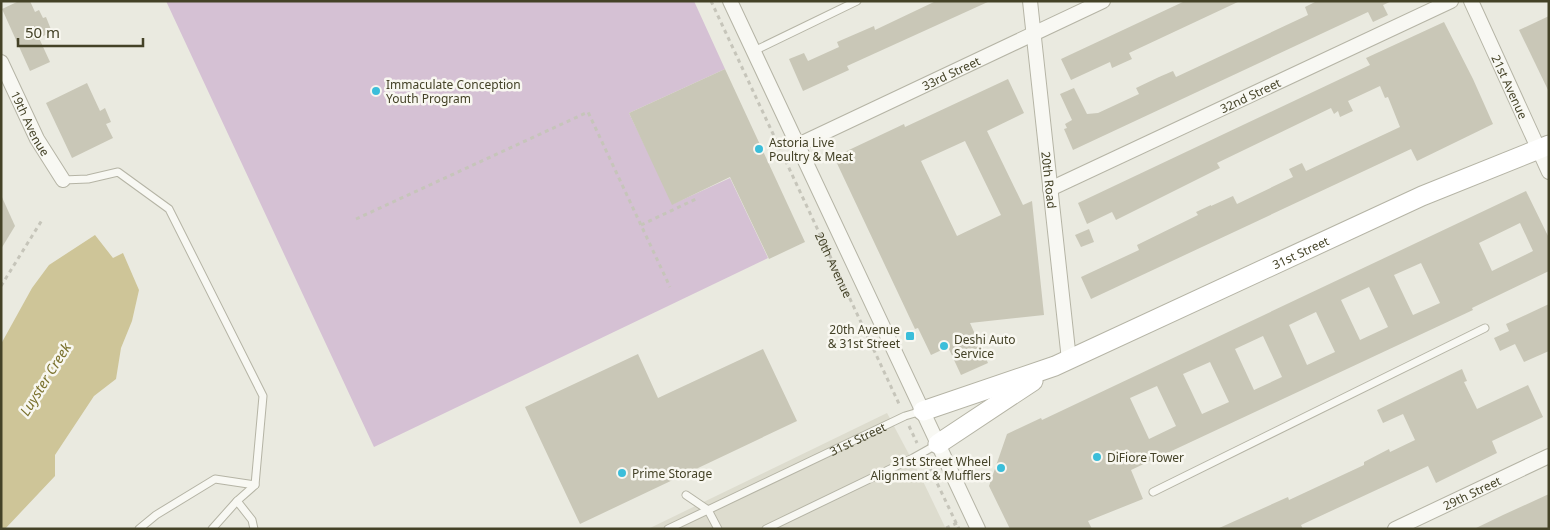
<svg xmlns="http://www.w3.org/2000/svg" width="1550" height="530" viewBox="0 0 1550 530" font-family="'Noto Sans',sans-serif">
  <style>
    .built { fill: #dddcce }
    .green { fill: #d5c1d4 }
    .water { fill: #cec598 }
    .building { fill: #c9c7b7; fill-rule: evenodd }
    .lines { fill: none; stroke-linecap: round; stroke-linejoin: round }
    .lane-casing { stroke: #b5b4a5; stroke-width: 9 }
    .street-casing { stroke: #b5b4a5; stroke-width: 16 }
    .secondary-casing { stroke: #b5b4a5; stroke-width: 21 }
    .path { stroke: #c6c5ba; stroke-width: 3; stroke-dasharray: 4 4; stroke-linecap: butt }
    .lane { stroke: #f8f8f3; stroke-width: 7 }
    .street { stroke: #f8f8f3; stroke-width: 14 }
    .secondary { stroke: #fff; stroke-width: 19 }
    .poi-dot { fill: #3bbeda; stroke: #f8f7f0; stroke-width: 2 }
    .labels { text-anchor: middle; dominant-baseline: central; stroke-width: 5; stroke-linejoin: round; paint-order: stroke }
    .street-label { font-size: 12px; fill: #444227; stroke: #f8f7f0 }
    .poi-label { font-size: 12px; fill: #444227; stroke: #f8f7f0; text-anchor: start }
    .water-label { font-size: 14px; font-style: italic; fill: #7b722e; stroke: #f8f7f0 }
  </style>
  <rect width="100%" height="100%" fill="#eaeae0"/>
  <polygon class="built" points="887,413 920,475 946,529 648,529"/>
  <polygon class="green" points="166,1 694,1 725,69 629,113 673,204 730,178 768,258 374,447"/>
  <polygon class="water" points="95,235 113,258 123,253 139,290 132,321 121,348 116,379 94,396 55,455 55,476 5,529 1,529 1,344 32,288 49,265"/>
  <g class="building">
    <polygon points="19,1 30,1 35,12 39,10 43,18 46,17 52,32 39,38 50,62 30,71 2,9"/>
    <polygon points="936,1 990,1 847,66 849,70 803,91 789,59 804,53 808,61 839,47 837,42 874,26 875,30"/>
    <polygon points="1185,1 1240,1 1129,53 1132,59 1112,68 1110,62 1071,80 1061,59"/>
    <polygon points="1317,1 1392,1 1383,5 1388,15 1373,22 1368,12 1073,150 1064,129 1067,128 1065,124 1072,120 1060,94 1074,88 1087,114 1098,113 1139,94 1136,88 1159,77 1173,71 1176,77 1308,15 1305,7"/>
    <polygon points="1549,16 1549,92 1519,30"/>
    <polygon points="1444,22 1473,79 1493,124 1417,161 1411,149 1091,299 1081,277 1139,250 1137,245 1198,215 1196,212 1211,205 1211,206 1233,196 1237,204 1293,177 1289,169 1302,163 1306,171 1400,127 1388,97 1385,98 1380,86 1348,101 1353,111 1340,117 1338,111 1334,114 1331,108 1217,163 1220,168 1116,220 1112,212 1087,224 1078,203 1370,65 1366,58"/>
    <polygon points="725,69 805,242 769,259 730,177 672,205 629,113"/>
    <path d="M1008,79L1024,113L987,131L1023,205L1032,201L1044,315L970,323L988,363L961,375L948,347L931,355L918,328L915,329L834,157L904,124L905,127ZM965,141L1001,215L957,236L921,161Z"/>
    <polygon points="87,83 100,111 105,108 111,122 106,124 113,138 72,158 46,103"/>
    <path d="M1526,191L1549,238V271L1472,308L1473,310L1131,470L1143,499L1088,521L1092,529H1010L989,486L1007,434L1041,418L1042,420ZM1520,223L1533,251L1492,271L1479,243ZM1421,263L1440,303L1413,315L1394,275ZM1369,287L1388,327L1360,340L1341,300ZM1316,312L1335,352L1307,365L1289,325ZM1263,336L1282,377L1254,390L1235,349ZM1210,362L1229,402L1202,414L1183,374ZM1157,386L1176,426L1149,439L1130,398Z"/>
    <polygon points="1,195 15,226 1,249"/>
    <polygon points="1089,229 1094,242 1081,247 1075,235"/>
    <polygon points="1549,304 1549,351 1524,362 1515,344 1500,351 1494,338 1509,331 1506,324"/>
    <polygon points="763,349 797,421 580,524 525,407 638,354 658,398"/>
    <polygon points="1462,369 1467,381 1464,382 1477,409 1528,385 1543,417 1492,441 1497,453 1436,483 1428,466 1301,525 1303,529 1217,529 1288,497 1289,500 1364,465 1364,462 1389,449 1390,452 1415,440 1403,414 1383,423 1377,410"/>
    <polygon points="1549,494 1549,529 1474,529 1503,515"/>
  </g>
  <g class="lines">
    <g class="lane-casing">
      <g id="lane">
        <polyline points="754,51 857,1"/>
        <polyline points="63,180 88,179 118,172 169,209 263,396 255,485 237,501"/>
        <polyline points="1153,492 1485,328"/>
        <polyline points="686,495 708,510 718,529"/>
        <polyline points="139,529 156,515 215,479 255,485"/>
        <polyline points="212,529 237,501 252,520 254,529"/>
        <path id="s2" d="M668,529L905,416L922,411"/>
        <polyline points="766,529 913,458 938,444"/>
      </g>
    </g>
    <g class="street-casing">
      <g id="street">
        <polyline points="730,1 978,529"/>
        <path id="s3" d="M1030,1L1069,360"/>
        <path id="s4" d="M1471,1L1549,172"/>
        <path id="s5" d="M1,62L37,139L63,180"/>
        <path id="s6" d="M798,145L1103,1"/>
        <path id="s7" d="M1050,189L1451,1"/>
        <path id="s8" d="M1395,529L1549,456"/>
      </g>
    </g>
    <g class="secondary-casing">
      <g id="secondary">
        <path id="s9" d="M923,411L1055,366L1422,196L1549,145"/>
        <polyline points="938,444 1033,381"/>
      </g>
    </g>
    <g class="path">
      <path id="s1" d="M711,1L900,406"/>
      <polyline points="356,219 588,112 670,287"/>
      <polyline points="641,225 698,198"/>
      <polyline points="1,286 42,220"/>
      <polyline points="909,426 917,443"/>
      <polyline points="927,462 959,529"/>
      <polyline points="946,528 957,523"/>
    </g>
    <use href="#lane" class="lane"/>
    <use href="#street" class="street"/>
    <use href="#secondary" class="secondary"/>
  </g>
  <g class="poi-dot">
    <circle cx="376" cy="91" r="5"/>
    <circle cx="759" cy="149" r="5"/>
    <rect x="905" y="331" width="10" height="10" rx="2.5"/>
    <circle cx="944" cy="346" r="5"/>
    <circle cx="1097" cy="457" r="5"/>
    <circle cx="1001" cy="468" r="5"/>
    <circle cx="622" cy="473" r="5"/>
  </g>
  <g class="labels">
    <g class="street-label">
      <text stroke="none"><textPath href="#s6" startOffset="169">33rd Street</textPath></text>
      <text stroke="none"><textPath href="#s4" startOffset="94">21st Avenue</textPath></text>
      <text stroke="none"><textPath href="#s7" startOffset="221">32nd Street</textPath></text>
      <text stroke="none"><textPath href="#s5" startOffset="68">19th Avenue</textPath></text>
      <text stroke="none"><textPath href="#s3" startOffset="180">20th Road</textPath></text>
      <text stroke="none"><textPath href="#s9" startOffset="410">31st Street</textPath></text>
      <text stroke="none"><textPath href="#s1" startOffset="291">20th Avenue</textPath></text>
      <text stroke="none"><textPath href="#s2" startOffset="210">31st Street</textPath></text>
      <text stroke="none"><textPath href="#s8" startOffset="85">29th Street</textPath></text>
    </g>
    <g class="poi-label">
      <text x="386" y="84">Immaculate Conception<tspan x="386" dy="14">Youth Program</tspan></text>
      <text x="769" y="142">Astoria Live<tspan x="769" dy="14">Poultry &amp; Meat</tspan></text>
      <text x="900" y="329" text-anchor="end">20th Avenue<tspan x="900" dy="14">&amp; 31st Street</tspan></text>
      <text x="954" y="339">Deshi Auto<tspan x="954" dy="14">Service</tspan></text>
      <text x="1107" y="457">DiFiore Tower</text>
      <text x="991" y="461" text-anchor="end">31st Street Wheel<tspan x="991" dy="14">Alignment &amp; Mufflers</tspan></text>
      <text x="632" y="473">Prime Storage</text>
    </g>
    <g class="water-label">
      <text transform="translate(45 379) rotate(-58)">Luyster Creek</text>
    </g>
  </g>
  <rect width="1550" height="530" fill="none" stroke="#444227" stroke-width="5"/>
  <path d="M18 38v8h125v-8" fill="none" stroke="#444227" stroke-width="2.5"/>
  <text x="25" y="38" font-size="15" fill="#444227" stroke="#f8f7f0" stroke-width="4" paint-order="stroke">50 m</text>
</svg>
